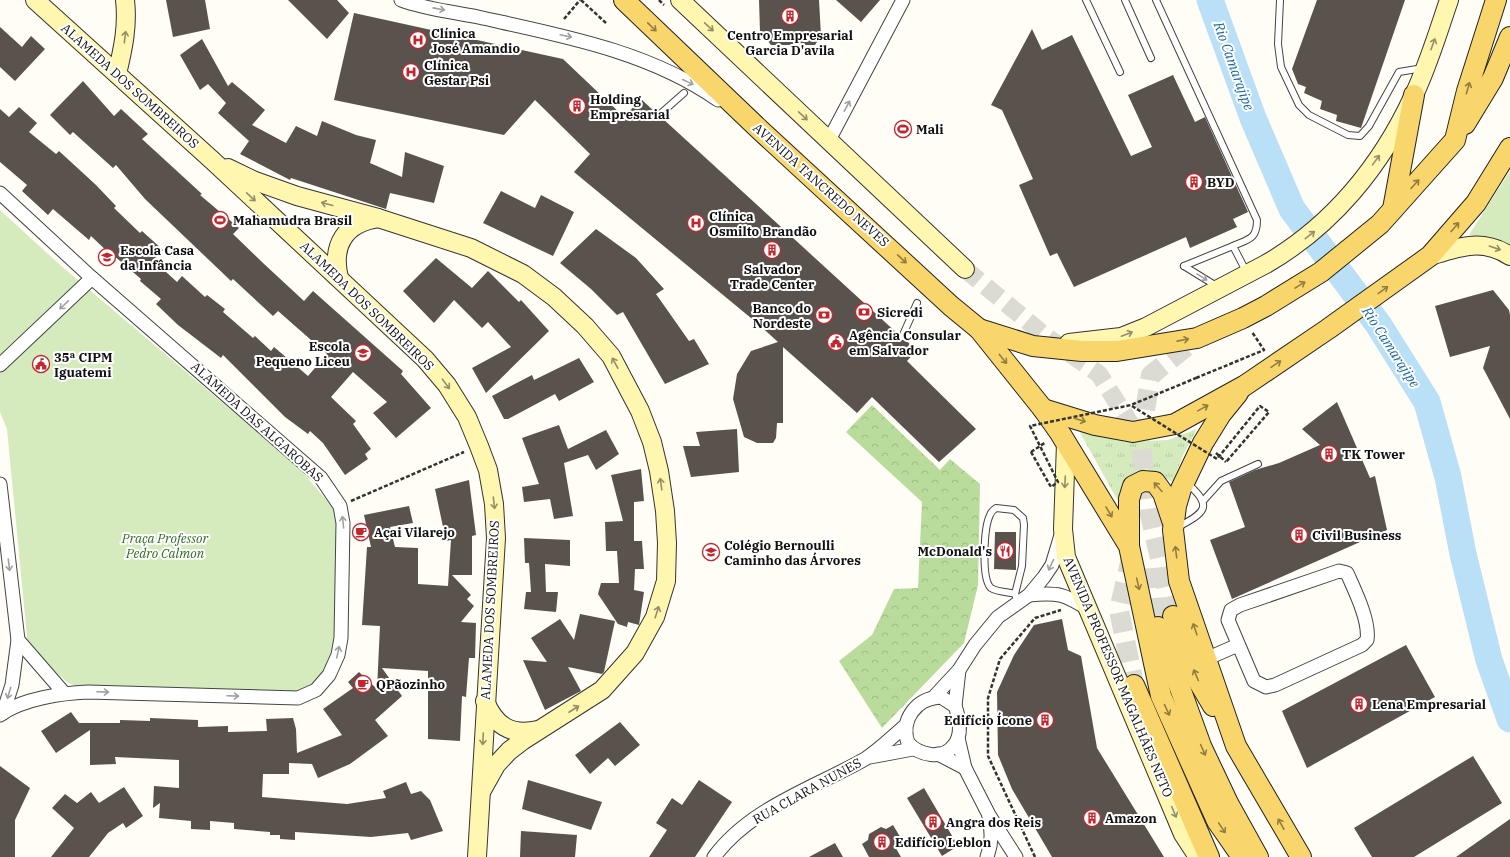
<svg xmlns="http://www.w3.org/2000/svg" width="1510" height="857" viewBox="0 0 1510 857" font-family="'IBM Plex Serif',serif">
  <style>
    .grass { fill: url(#grass-tufts) }
    .forest { fill: url(#forest-crowns) }
    .park { fill: #d5ebbd }
    .lines { fill: none; stroke-linecap: round; stroke-linejoin: round }
    .river { stroke: #b9e0f7; stroke-width: 27 }
    .building { fill: #5a524d }
    .secondary-tunnel { stroke: #dbdad3; stroke-width: 18; stroke-dasharray: 18 9; stroke-linecap: butt }
    .primary-tunnel { stroke: #dbdad3; stroke-width: 20; stroke-dasharray: 20 10; stroke-linecap: butt }
    .lane-casing { stroke: #444; stroke-width: 8 }
    .street-casing { stroke: #444; stroke-width: 15 }
    .secondary-casing { stroke: #333; stroke-width: 20 }
    .primary-casing { stroke: #222; stroke-width: 22 }
    .path { stroke: #333; stroke-width: 2.5; stroke-dasharray: 4 2; stroke-linecap: butt }
    .lane { stroke: #fff; stroke-width: 6 }
    .street { stroke: #fff; stroke-width: 13 }
    .secondary { stroke: #fff6b0; stroke-width: 18 }
    .primary { stroke: #f9d66b; stroke-width: 20 }
    .path-bridge { stroke: #333; stroke-width: 2.5; stroke-dasharray: 4 2; stroke-linecap: butt }
    .oneway { stroke: #a0a0a0 }
    .oneway2 { stroke: #917d42 }
    .oneway3 { stroke: #948f68 }
    .labels { text-anchor: middle; dominant-baseline: central; stroke-width: 4; stroke-linejoin: round; paint-order: stroke }
    .poi-label { font-size: 13px; font-weight: bold; fill: #111; stroke: #fff; text-anchor: start }
    .street-label { font-size: 13px; fill: #111; stroke: #fff }
    .park-label { font-size: 13px; font-style: italic; fill: #2f6b1f; stroke: #fff }
    .water-label { font-size: 14px; font-style: italic; fill: #1768a6; stroke: #fff }
  </style>
  <defs>
    <pattern id="grass-tufts" width="24" height="20" patternUnits="userSpaceOnUse"><rect width="24" height="20" fill="#d5ebbd"/><path d="M3 7l-1-3M5 7V3M7 7l1-3M15 17l-1-3M17 17v-4M19 17l1-3" fill="none" stroke="#b6c8a1"/></pattern>
    <pattern id="forest-crowns" width="20" height="18" patternUnits="userSpaceOnUse"><rect width="20" height="18" fill="#b9dc9c"/><path d="M2 6a3 3 0 1 1 6 0M12 15a3 3 0 1 1 6 0" fill="none" stroke="#9ebc85"/></pattern>
  </defs>
  <rect width="100%" height="100%" fill="#fffdf5"/>
  <polygon class="grass" points="1078,429 1125,442 1168,440 1197,429 1183,455 1173,482 1146,469 1126,481 1118,501"/>
  <polygon class="forest" points="872,405 940,470 950,459 980,484 978,585 964,643 882,728 839,661 872,635 894,589 918,588 922,502 846,432"/>
  <g class="park">
    <polygon points="1510,171 1510,247 1494,240 1469,235"/>
    <polygon points="0,210 59,264 298,467 337,512 336,657 324,675 304,693 91,691 68,683 28,647 7,429 0,412"/>
  </g>
  <g class="lines">
    <polyline class="river" points="1210,0 1253,118 1292,209 1378,324 1427,402 1448,477 1463,554 1489,660 1510,719"/>
  </g>
  <g class="building">
    <polygon points="166,0 205,0 210,29 173,37"/>
    <polygon points="288,0 337,0 349,13 327,39"/>
    <polygon points="759,0 819,0 821,36 815,45 771,45 760,31"/>
    <polygon points="836,0 880,0 861,22"/>
    <polygon points="1317,0 1405,0 1361,128 1336,121 1337,115 1320,109 1322,101 1304,93 1306,87 1298,84 1292,69"/>
    <polygon points="354,13 563,59 624,117 641,99 655,112 656,118 662,118 898,334 899,340 902,341 905,340 917,350 907,361 976,429 939,462 872,397 857,413 783,347 783,423 777,423 776,438 773,443 757,443 744,437 733,399 737,374 751,351 778,342 757,323 574,172 590,154 535,100 504,135 334,100"/>
    <polygon points="0,27 22,47 31,36 45,49 15,81 0,67"/>
    <polygon points="1032,29 1042,50 1072,35 1131,156 1152,147 1128,95 1173,75 1195,122 1205,117 1248,212 1233,219 1237,227 1190,248 1186,237 1074,287 1057,253 1050,256 1019,185 1033,179 1002,110 991,105"/>
    <polygon points="202,39 228,86 232,82 265,110 252,125 286,143 296,126 317,136 322,121 356,135 376,140 370,163 402,177 405,152 444,166 434,203 390,193 386,209 291,178 290,180 240,154 249,141 218,113 226,103 208,84 200,90 180,55"/>
    <polygon points="83,81 114,116 121,109 148,134 142,139 202,194 200,195 239,228 233,234 263,263 304,301 313,291 403,371 401,374 431,408 396,438 373,413 387,402 353,372 331,397 356,421 353,424 371,449 365,454 368,459 345,475 323,443 310,431 308,434 285,417 223,355 221,358 178,325 156,304 161,299 140,281 141,279 112,254 111,255 91,236 89,240 53,209 48,215 22,191 27,185 0,162 0,109 9,117 19,107 37,123 29,132 56,154 59,151 96,185 116,206 114,208 140,233 142,231 163,250 153,260 177,282 182,276 205,297 207,295 225,309 223,312 253,338 255,336 271,351 274,347 308,376 327,354 278,311 273,316 233,279 231,281 145,199 116,165 113,168 73,132 70,135 50,115"/>
    <polygon points="501,191 535,208 541,195 574,212 553,256 483,223"/>
    <polygon points="596,229 636,258 664,289 656,294 689,341 694,339 709,364 665,384 623,312 617,315 591,289 560,263"/>
    <polygon points="436,258 472,288 488,271 519,302 521,300 549,331 486,393 472,368 511,347 488,322 482,328 454,300 434,323 403,291"/>
    <polygon points="1493,290 1509,310 1510,315 1510,419 1483,368 1490,346 1450,357 1435,306"/>
    <polygon points="579,358 594,382 559,401 555,394 508,419 504,419 492,396 532,375 534,380"/>
    <polygon points="1337,402 1370,478 1375,476 1387,530 1232,599 1210,540 1245,527 1229,482 1255,470 1279,463 1320,445 1302,429"/>
    <polygon points="559,425 568,449 606,430 619,454 596,470 588,455 564,463 573,516 554,519 550,499 524,502 522,487 539,484 522,438"/>
    <polygon points="737,429 739,472 691,477 683,446 700,446 696,432"/>
    <polygon points="641,469 644,501 634,502 634,541 642,541 644,569 635,569 634,590 644,592 639,625 628,622 627,627 618,624 598,594 601,583 619,583 617,551 606,551 605,522 623,521 611,475"/>
    <polygon points="469,480 476,535 472,536 472,575 452,575 471,595 467,599 474,606 461,622 476,623 475,658 469,658 466,697 462,696 460,741 428,739 428,671 382,668 402,696 375,720 388,736 350,764 318,778 312,764 289,763 289,774 263,774 262,797 347,804 386,798 383,791 406,782 411,794 421,791 430,800 443,831 411,840 408,833 371,837 295,832 295,840 280,839 280,835 270,835 270,832 234,829 234,823 210,821 210,830 191,829 191,821 159,818 160,803 153,808 154,786 179,788 179,760 115,757 116,764 90,765 90,730 56,753 41,731 71,712 79,723 120,723 120,720 150,721 150,718 198,720 198,727 228,726 228,732 267,731 266,719 293,718 296,729 297,753 342,735 323,709 353,688 348,682 359,672 377,689 380,626 362,625 367,547 371,547 364,515 409,506 413,523 390,527 395,547 418,548 418,584 448,586 451,540 446,541 435,489"/>
    <polygon points="995,532 1016,532 1016,570 994,569"/>
    <polygon points="524,538 570,540 570,566 545,564 546,592 558,592 556,612 524,609 526,592 531,592 529,563 525,563"/>
    <polygon points="580,614 615,621 604,672 602,674 568,667 581,691 545,710 523,660 547,662 531,638 560,619 574,640"/>
    <polygon points="1062,619 1068,650 1081,656 1097,748 1164,857 1052,857 1012,789 998,755 997,692 1014,655 1034,625"/>
    <polygon points="1406,645 1435,697 1307,768 1282,711"/>
    <polygon points="620,722 640,745 615,766 608,758 590,774 575,755"/>
    <polygon points="1473,756 1502,803 1414,857 1372,857 1354,828"/>
    <polygon points="0,766 30,788 15,820 15,857 0,857"/>
    <polygon points="528,780 602,802 591,830 522,809"/>
    <polygon points="699,780 732,802 695,857 649,857 667,830 656,823 672,798 682,805"/>
    <polygon points="124,787 143,816 126,828 123,823 108,833 89,857 51,857 74,828 52,808 65,794 77,803 91,792 99,803"/>
    <polygon points="924,788 958,846 942,856 907,798"/>
    <polygon points="1510,819 1510,857 1456,857"/>
    <polygon points="893,825 902,840 894,845 901,857 869,857 862,844 868,840 869,834 881,827 886,829"/>
    <polygon points="521,831 577,835 575,857 520,857"/>
    <polygon points="835,843 843,857 809,857"/>
  </g>
  <g class="lines">
    <polyline class="secondary-tunnel" points="965,269 1044,335 1099,374 1140,439"/>
    <g class="primary-tunnel">
      <polyline points="1132,554 1119,610 1134,685"/>
      <polyline points="1152,568 1156,622"/>
      <polyline points="1173,616 1149,510 1140,439 1151,375 1197,338"/>
    </g>
    <g class="lane-casing">
      <g id="lane">
        <polyline points="1086,0 1120,72"/>
        <polyline points="1125,0 1151,58"/>
        <path d="M1156,0L1257,220C1257,239 1249,239 1233,246L1247,273"/>
        <polyline points="1280,0 1278,44 1281,67 1299,105 1309,115 1348,135 1360,136 1369,126 1399,72 1423,68"/>
        <polyline points="659,115 684,93"/>
        <polyline points="1184,266 1233,246"/>
        <polyline points="1184,266 1218,287"/>
        <polyline points="902,337 917,303"/>
        <polyline points="1203,501 1221,481 1258,464"/>
        <path d="M1178,527C1204,513 1214,507 1188,484"/>
        <path d="M1015,594C1009,592 997,592 991,588C981,579 984,527 990,515C991,512 993,510 996,508L1014,510L1023,518L1024,525L1022,566L1015,594L1018,602"/>
      </g>
    </g>
    <g class="street-casing">
      <g id="street">
        <path d="M401,0C425,9 453,12 478,17C559,35 649,51 718,100"/>
        <polyline points="829,140 903,0"/>
        <path d="M0,193L92,278L321,478L340,506L343,523L341,638L338,655L329,675L316,690L298,698L88,692C62,693 21,699 0,715"/>
        <polyline points="0,365 92,278"/>
        <polyline points="0,484 18,640 12,685 3,713"/>
        <path d="M1339,571L1347,573C1355,591 1370,621 1367,640L1362,645L1275,685L1266,687L1254,681L1228,620L1231,610L1240,605Z"/>
        <path d="M1029,595C1058,592 1064,594 1088,609"/>
        <polyline points="18,640 64,693"/>
        <polyline points="1206,659 1238,645"/>
        <path d="M941,697L955,706C959,717 963,735 954,745C943,761 919,755 908,743C900,720 916,698 941,697Z"/>
        <polyline points="933,698 959,670 975,645 998,617 1029,595 1044,577 1052,565 1061,535"/>
        <polyline points="955,706 959,670"/>
        <polyline points="958,738 965,768 989,815 1016,857"/>
        <polyline points="938,754 965,768"/>
        <polyline points="870,757 913,749"/>
        <path d="M714,857C750,808 814,788 865,759C879,750 892,737 905,726"/>
        <path d="M987,857C992,843 992,832 989,817"/>
      </g>
    </g>
    <g class="secondary-casing">
      <g id="secondary">
        <polyline points="35,0 213,161 425,359 447,385 467,417 479,446 488,470 494,504 496,538 477,857"/>
        <polyline points="680,0 965,269"/>
        <path d="M117,74C123,49 128,26 125,0"/>
        <polyline points="228,168 255,181 297,196 378,218 471,248 523,274 554,297 585,326 611,356 640,411 652,442 659,471 665,511 667,543 666,581 655,617 635,653 602,690 522,741 509,751 496,765 482,790"/>
        <path d="M1430,256C1459,247 1482,238 1510,256"/>
        <path d="M339,278C331,245 345,223 378,218"/>
        <path d="M1069,343L1121,337L1146,327L1266,264C1332,226 1381,166 1413,97C1428,66 1438,32 1449,0"/>
        <polyline points="1066,443 1063,529 1066,557 1183,834 1198,857"/>
        <path d="M485,701C495,726 511,736 538,730"/>
      </g>
    </g>
    <g class="primary-casing">
      <g id="primary">
        <polyline points="624,0 760,130 951,306 979,329 1033,346 1082,351 1117,351 1197,338 1243,318 1266,306 1321,272 1380,224 1455,140 1467,91 1496,0"/>
        <polyline points="1465,124 1493,78 1510,37"/>
        <polyline points="1393,209 1414,95"/>
        <polyline points="979,329 1043,409 1060,433 1129,546 1161,696 1217,821 1242,857"/>
        <polyline points="1238,393 1221,414 1203,443 1181,489 1176,506 1173,530 1179,581 1236,746 1301,857"/>
        <polyline points="1043,409 1095,425 1133,432 1175,424 1244,386 1328,329 1430,256 1476,203 1510,148"/>
        <polyline points="1129,544 1129,499 1133,486 1143,481 1155,482 1163,493 1172,520"/>
        <polyline points="1173,616 1197,679 1213,706"/>
        <polyline points="1158,627 1201,746 1228,803 1258,857"/>
        <polyline points="1134,685 1209,857"/>
      </g>
    </g>
    <g class="path">
      <polyline points="581,0 606,23"/>
      <polyline points="659,0 664,5"/>
      <polyline points="564,19 580,0"/>
      <polyline points="1196,378 1264,350 1252,332"/>
      <polyline points="1031,452 1046,442"/>
      <polyline points="1216,453 1226,462"/>
      <polyline points="351,501 464,452"/>
      <polyline points="1035,857 988,756 988,698 1000,659 1035,618 1061,610"/>
    </g>
    <use href="#lane" class="lane"/>
    <use href="#street" class="street"/>
    <use href="#secondary" class="secondary"/>
    <use href="#primary" class="primary"/>
    <g class="path-bridge">
      <polyline points="1132,406 1217,459 1260,406 1269,412 1226,462"/>
      <polyline points="1031,452 1051,487 1058,482 1030,426 1131,405 1196,378"/>
    </g>
  </g>
  <defs><path id="oneway-shaft" d="M-6 0H5M1.5-3L5.5 0L1.5 3" fill="none" stroke-width="1.6" stroke-linecap="round" stroke-linejoin="round"/></defs>
  <g class="oneway">
    <use href="#oneway-shaft" transform="translate(439 9) rotate(11)"/>
    <use href="#oneway-shaft" transform="translate(566 36) rotate(12)"/>
    <use href="#oneway-shaft" transform="translate(688 82) rotate(25)"/>
    <use href="#oneway-shaft" transform="translate(847 106) rotate(-62)"/>
    <use href="#oneway-shaft" transform="translate(1202 277) rotate(32)"/>
    <use href="#oneway-shaft" transform="translate(64 305) rotate(136)"/>
    <use href="#oneway-shaft" transform="translate(343 522) rotate(-96)"/>
    <use href="#oneway-shaft" transform="translate(9 565) rotate(83)"/>
    <use href="#oneway-shaft" transform="translate(1051 565) rotate(115)"/>
    <use href="#oneway-shaft" transform="translate(338 652) rotate(-78)"/>
    <use href="#oneway-shaft" transform="translate(103 692) rotate(2)"/>
    <use href="#oneway-shaft" transform="translate(9 693) rotate(107)"/>
    <use href="#oneway-shaft" transform="translate(233 696) rotate(2)"/>
  </g>
  <g class="oneway2">
    <use href="#oneway-shaft" transform="translate(652 27) rotate(44)"/>
    <use href="#oneway-shaft" transform="translate(1468 88) rotate(-74)"/>
    <use href="#oneway-shaft" transform="translate(1415 184) rotate(-48)"/>
    <use href="#oneway-shaft" transform="translate(1455 227) rotate(-49)"/>
    <use href="#oneway-shaft" transform="translate(902 259) rotate(43)"/>
    <use href="#oneway-shaft" transform="translate(1300 285) rotate(-31)"/>
    <use href="#oneway-shaft" transform="translate(1383 290) rotate(-36)"/>
    <use href="#oneway-shaft" transform="translate(1183 340) rotate(-11)"/>
    <use href="#oneway-shaft" transform="translate(1003 359) rotate(51)"/>
    <use href="#oneway-shaft" transform="translate(1276 364) rotate(-34)"/>
    <use href="#oneway-shaft" transform="translate(1203 408) rotate(-29)"/>
    <use href="#oneway-shaft" transform="translate(1080 420) rotate(17)"/>
    <use href="#oneway-shaft" transform="translate(1158 487) rotate(-132)"/>
    <use href="#oneway-shaft" transform="translate(1109 512) rotate(59)"/>
    <use href="#oneway-shaft" transform="translate(1176 552) rotate(-97)"/>
    <use href="#oneway-shaft" transform="translate(1138 584) rotate(77)"/>
    <use href="#oneway-shaft" transform="translate(1195 629) rotate(-109)"/>
    <use href="#oneway-shaft" transform="translate(1196 675) rotate(-113)"/>
    <use href="#oneway-shaft" transform="translate(1167 710) rotate(65)"/>
    <use href="#oneway-shaft" transform="translate(1203 750) rotate(66)"/>
    <use href="#oneway-shaft" transform="translate(1281 824) rotate(-119)"/>
    <use href="#oneway-shaft" transform="translate(1222 828) rotate(56)"/>
  </g>
  <g class="oneway3">
    <use href="#oneway-shaft" transform="translate(709 27) rotate(43)"/>
    <use href="#oneway-shaft" transform="translate(125 37) rotate(-83)"/>
    <use href="#oneway-shaft" transform="translate(1433 44) rotate(-70)"/>
    <use href="#oneway-shaft" transform="translate(803 116) rotate(43)"/>
    <use href="#oneway-shaft" transform="translate(1376 160) rotate(-54)"/>
    <use href="#oneway-shaft" transform="translate(251 197) rotate(43)"/>
    <use href="#oneway-shaft" transform="translate(327 204) rotate(-165)"/>
    <use href="#oneway-shaft" transform="translate(1310 235) rotate(-38)"/>
    <use href="#oneway-shaft" transform="translate(1495 248) rotate(19)"/>
    <use href="#oneway-shaft" transform="translate(1127 334) rotate(-21)"/>
    <use href="#oneway-shaft" transform="translate(615 363) rotate(-119)"/>
    <use href="#oneway-shaft" transform="translate(446 384) rotate(53)"/>
    <use href="#oneway-shaft" transform="translate(1065 482) rotate(93)"/>
    <use href="#oneway-shaft" transform="translate(661 484) rotate(-98)"/>
    <use href="#oneway-shaft" transform="translate(494 503) rotate(83)"/>
    <use href="#oneway-shaft" transform="translate(657 612) rotate(-72)"/>
    <use href="#oneway-shaft" transform="translate(574 709) rotate(-33)"/>
    <use href="#oneway-shaft" transform="translate(483 739) rotate(93)"/>
    <use href="#oneway-shaft" transform="translate(1174 812) rotate(67)"/>
  </g>
  <defs>
    <g id="building-ring" transform="scale(0.9)"><circle r="9.5" fill="#fff" stroke="#c4262e" stroke-width="1.5"/><path d="M-4-6H4V6H1V3H-1V6H-4ZM-2.5-4.3h1.7v1.8h-1.7ZM.8-4.3h1.7v1.8H.8ZM-2.5-1h1.7V.8h-1.7ZM.8-1h1.7V.8H.8Z" fill="#c4262e"/></g>
    <g id="hospital-ring" transform="scale(0.9)"><circle r="9.5" fill="#fff" stroke="#c4262e" stroke-width="1.5"/><path d="M-5-5h3v3.5h4V-5h3V5h-3V1.5h-4V5h-3Z" fill="#c4262e"/></g>
    <g id="stadium-ring" transform="scale(0.9)"><circle r="9.5" fill="#fff" stroke="#c4262e" stroke-width="1.5"/><path d="M0-5a6.5 5 0 1 0 0 10a6.5 5 0 1 0 0-10ZM-3.5-1.8h7v3.6h-7Z" fill="#c4262e"/></g>
    <g id="school-ring" transform="scale(0.9)"><circle r="9.5" fill="#fff" stroke="#c4262e" stroke-width="1.5"/><path d="M0-5L7-2L0 1L-7-2ZM-4 1L0 2.5L4 1V4Q0 6-4 4Z" fill="#c4262e"/></g>
    <g id="bank-ring" transform="scale(0.9)"><circle r="9.5" fill="#fff" stroke="#c4262e" stroke-width="1.5"/><path d="M-6-4H6V4H-6ZM0-2.3a2.3 2.3 0 1 0 0 4.6a2.3 2.3 0 1 0 0-4.6Z" fill="#c4262e"/></g>
    <g id="civic-ring" transform="scale(0.9)"><circle r="9.5" fill="#fff" stroke="#c4262e" stroke-width="1.5"/><path d="M-.6-6.5H3V-4.5H.6V-3L4-1V1h2V6H-6V1h2V-1L-.6-3ZM-1.2 2.5V6h2.4V2.5Z" fill="#c4262e"/></g>
    <g id="cafe-ring" transform="scale(0.9)"><circle r="9.5" fill="#fff" stroke="#c4262e" stroke-width="1.5"/><path d="M-5.5-4.5H6V0H3Q3 3.5 0 3.5H-2.5Q-5.5 3.5-5.5 0ZM3-3.2v2h1.7v-2ZM-6 4.5H4V6H-6Z" fill="#c4262e"/></g>
    <g id="restaurant-ring" transform="scale(0.9)"><circle r="9.5" fill="#fff" stroke="#c4262e" stroke-width="1.5"/><path d="M-5-6h1v4h1v-4h1v4h1v-4h1v5L-1.5 .5V6h-2V.5L-5-1ZM5-6V6H3V1.5H1.5Q1.5-4 5-6Z" fill="#c4262e"/></g>
  </defs>
  <g fill-rule="evenodd">
    <use href="#building-ring" x="790" y="16"/>
    <use href="#hospital-ring" x="418" y="40"/>
    <use href="#hospital-ring" x="411" y="72"/>
    <use href="#building-ring" x="577" y="106"/>
    <use href="#stadium-ring" x="903" y="129"/>
    <use href="#building-ring" x="1194" y="182"/>
    <use href="#stadium-ring" x="220" y="220"/>
    <use href="#hospital-ring" x="696" y="223"/>
    <use href="#building-ring" x="772" y="250"/>
    <use href="#school-ring" x="107" y="257"/>
    <use href="#bank-ring" x="864" y="312"/>
    <use href="#bank-ring" x="824" y="315"/>
    <use href="#civic-ring" x="836" y="342"/>
    <use href="#school-ring" x="363" y="353"/>
    <use href="#civic-ring" x="41" y="364"/>
    <use href="#building-ring" x="1329" y="454"/>
    <use href="#cafe-ring" x="361" y="532"/>
    <use href="#building-ring" x="1299" y="535"/>
    <use href="#restaurant-ring" x="1005" y="551"/>
    <use href="#school-ring" x="711" y="552"/>
    <use href="#cafe-ring" x="363" y="684"/>
    <use href="#building-ring" x="1359" y="704"/>
    <use href="#building-ring" x="1045" y="720"/>
    <use href="#building-ring" x="1092" y="818"/>
    <use href="#building-ring" x="933" y="822"/>
    <use href="#building-ring" x="882" y="842"/>
  </g>
  <g class="labels">
    <g class="poi-label">
      <text x="431" y="33">Clínica<tspan x="431" dy="15">José Amandio</tspan></text>
      <text x="790" y="35" text-anchor="middle">Centro Empresarial<tspan x="790" dy="15">Garcia D'avila</tspan></text>
      <text x="424" y="65">Clínica<tspan x="424" dy="15">Gestar Psi</tspan></text>
      <text x="590" y="99">Holding<tspan x="590" dy="15">Empresarial</tspan></text>
      <text x="916" y="129">Mali</text>
      <text x="1207" y="182">BYD</text>
      <text x="709" y="216">Clínica<tspan x="709" dy="15">Osmilto Brandão</tspan></text>
      <text x="233" y="220">Mahamudra Brasil</text>
      <text x="120" y="250">Escola Casa<tspan x="120" dy="15">da Infância</tspan></text>
      <text x="772" y="269" text-anchor="middle">Salvador<tspan x="772" dy="15">Trade Center</tspan></text>
      <text x="811" y="308" text-anchor="end">Banco do<tspan x="811" dy="15">Nordeste</tspan></text>
      <text x="877" y="312">Sicredi</text>
      <text x="849" y="335">Agência Consular<tspan x="849" dy="15">em Salvador</tspan></text>
      <text x="350" y="346" text-anchor="end">Escola<tspan x="350" dy="15">Pequeno Liceu</tspan></text>
      <text x="54" y="357">35ª CIPM<tspan x="54" dy="15">Iguatemi</tspan></text>
      <text x="1342" y="454">TK Tower</text>
      <text x="374" y="532">Açai Vilarejo</text>
      <text x="1312" y="535">Civil Business</text>
      <text x="724" y="545">Colégio Bernoulli<tspan x="724" dy="15">Caminho das Árvores</tspan></text>
      <text x="992" y="551" text-anchor="end">McDonald's</text>
      <text x="376" y="684">QPãozinho</text>
      <text x="1372" y="704">Lena Empresarial</text>
      <text x="1032" y="720" text-anchor="end">Edifício Ícone</text>
      <text x="1105" y="818">Amazon</text>
      <text x="946" y="822">Angra dos Reis</text>
      <text x="895" y="842">Edifício Leblon</text>
    </g>
    <g class="street-label">
      <text transform="translate(130 86) rotate(42)">ALAMEDA DOS SOMBREIROS</text>
      <text transform="translate(821 185) rotate(42)">AVENIDA TANCREDO NEVES</text>
      <text transform="translate(367 306) rotate(44)">ALAMEDA DOS SOMBREIROS</text>
      <text transform="translate(257 422) rotate(42)">ALAMEDA DAS ALGAROBAS</text>
      <text transform="translate(490 610) rotate(-87)">ALAMEDA DOS SOMBREIROS</text>
      <text transform="translate(1118 677) rotate(67)">AVENIDA PROFESSOR MAGALHÃES NETO</text>
      <text transform="translate(807 791) rotate(-29)">RUA CLARA NUNES</text>
    </g>
    <g class="park-label">
      <text x="165" y="538">Praça Professor<tspan x="165" dy="15">Pedro Calmon</tspan></text>
    </g>
    <g class="water-label">
      <text transform="translate(1234 66) rotate(70)">Rio Camarajipe</text>
      <text transform="translate(1391 347) rotate(57)">Rio Camarajipe</text>
    </g>
  </g>
</svg>
